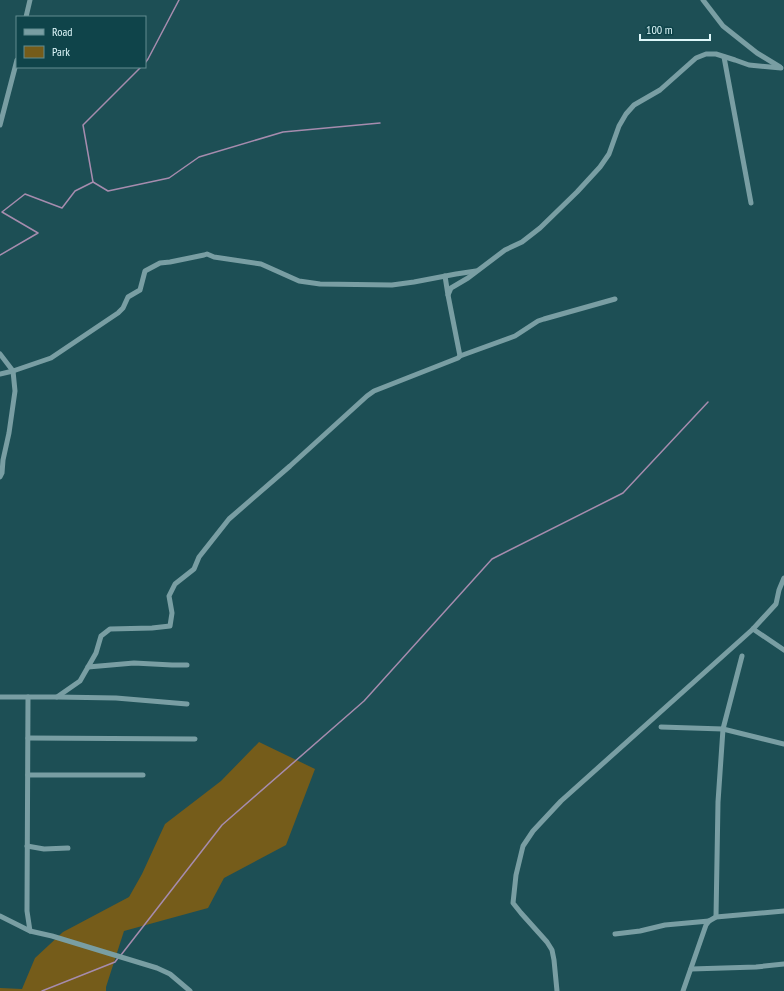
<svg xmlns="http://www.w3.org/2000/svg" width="784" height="991" viewBox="0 0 784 991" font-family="'PT Sans Narrow',sans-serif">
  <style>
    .green { fill: #755c1a }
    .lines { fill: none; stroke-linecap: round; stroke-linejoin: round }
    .stream { stroke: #a68cae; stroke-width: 1.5 }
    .street { stroke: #799ea3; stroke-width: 5 }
  </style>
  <rect width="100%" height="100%" fill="#1d4f55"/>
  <polygon class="green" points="259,742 315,769 286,845 224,878 208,908 124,931 106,987 106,991 0,991 0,988 22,989 35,958 63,932 129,897 142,874 165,824 221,781"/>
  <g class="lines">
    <g class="stream">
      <polyline points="145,63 148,59 179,0"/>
      <polyline points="93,182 108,191 169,178 199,157 283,132 380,123"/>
      <polyline points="0,255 38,233 2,212 25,194 62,208 75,191 93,182 83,125 141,67"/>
      <polyline points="121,955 222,825 364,701 492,559 623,493 708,402"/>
      <polyline points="42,991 115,962 118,958"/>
    </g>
    <g class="street">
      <polyline points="703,0 723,26 757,53 780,67"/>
      <polyline points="26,17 30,0"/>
      <polyline points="724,57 751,203"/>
      <polyline points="0,125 17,60"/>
      <polyline points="445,276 448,295"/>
      <polyline points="0,354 13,371 15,391 9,433 3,460 2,473 0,477"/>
      <polyline points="460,356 515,336 538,321 544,319 615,299"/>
      <polyline points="0,374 13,371 51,358 118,313 123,308 128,297 140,290 145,271 160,263 170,262 204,255 207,254 214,257 261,264 299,281 320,284 392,285 414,282 456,274 476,271"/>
      <polyline points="753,629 784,650"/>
      <polyline points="88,667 134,663 172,665 187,665"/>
      <polyline points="0,697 28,697"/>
      <polyline points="57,697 116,698 187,704"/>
      <polyline points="661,727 723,729 784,744"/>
      <polyline points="28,738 195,739"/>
      <polyline points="28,775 143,775"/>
      <polyline points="27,846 44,849 68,848"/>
      <polyline points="0,916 30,931 52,936 157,968 170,974 190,991"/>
      <polyline points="716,917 718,802 723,729 742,656"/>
      <polyline points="30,931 27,911 28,697 57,697 80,681 96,653 101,636 110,629 152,628 170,626 172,613 169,596 175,584 194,569 199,557 229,519 290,466 367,396 374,391 458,358 460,356 459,351 448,295 451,288 468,278 505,250 522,242 540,228 577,192 600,167 609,154 619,126 626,114 634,105 660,90 696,58 706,54 716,54 735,60 749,65 781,68"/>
      <polyline points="615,934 640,931 665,925 709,921"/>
      <polyline points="691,969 756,967 784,964"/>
      <polyline points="557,991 554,960 552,950 547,942 521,913 513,903 516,875 523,846 533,831 561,801 753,629 776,604 779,590 784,578"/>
      <polyline points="683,991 706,925 709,921 716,917 784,911"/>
    </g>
  </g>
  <rect x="16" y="16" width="130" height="52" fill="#0f444a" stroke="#628c90"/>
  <rect x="24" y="29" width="20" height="6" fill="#799ea3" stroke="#628c90"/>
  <text x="52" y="36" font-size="12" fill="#def7fa">Road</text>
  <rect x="24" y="46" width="20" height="12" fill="#755c1a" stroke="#628c90"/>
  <text x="52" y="56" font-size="12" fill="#def7fa">Park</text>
  <path d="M640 34v6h70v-6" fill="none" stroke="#def7fa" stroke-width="2"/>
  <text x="646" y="34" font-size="12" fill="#def7fa" stroke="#0f444a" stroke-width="3" paint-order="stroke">100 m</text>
</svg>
